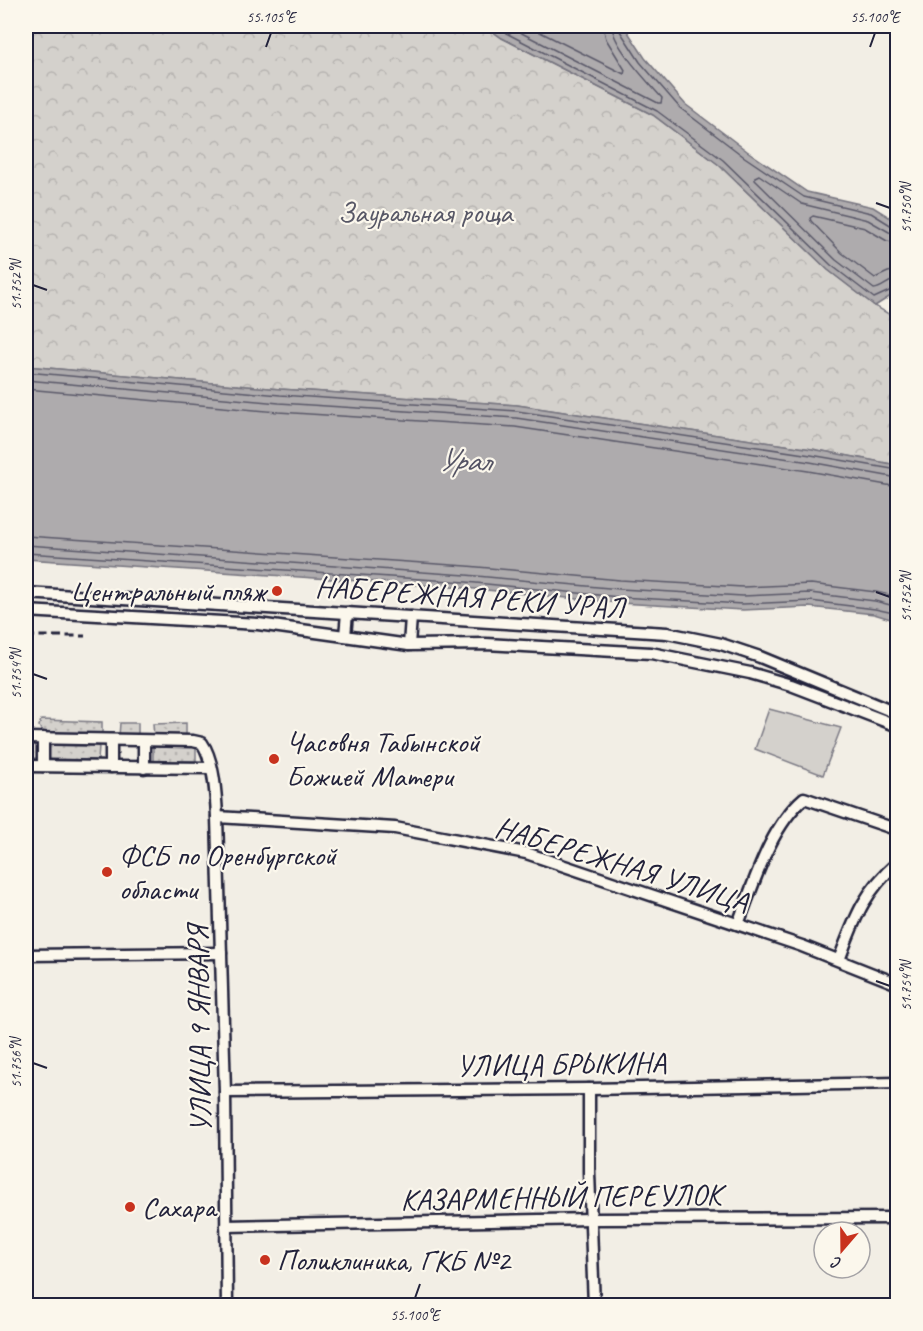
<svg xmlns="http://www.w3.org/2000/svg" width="923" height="1331" viewBox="0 0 923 1331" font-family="Caveat,sans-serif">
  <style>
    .grass { fill: url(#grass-dots); stroke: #7b7a84; stroke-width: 1.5 }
    .forest { fill: url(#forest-crowns); stroke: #7b7a84; stroke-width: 1.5 }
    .pitch { fill: #d4d1cc; stroke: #7b7a84; stroke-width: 1.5 }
    .water { fill: #aeabad; stroke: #76747f; stroke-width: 1.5 }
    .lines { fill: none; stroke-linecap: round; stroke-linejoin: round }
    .shore { stroke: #5a5969; stroke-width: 1.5 }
    .street-casing { stroke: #22223b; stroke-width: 15 }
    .street { stroke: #fbf7ec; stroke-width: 10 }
    .rail { stroke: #22223b; stroke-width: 3; stroke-dasharray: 9 4.5; stroke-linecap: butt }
    .ticks { fill: none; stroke: #22223b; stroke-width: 2 }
    .poi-dot { fill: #c8321e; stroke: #fbf7ec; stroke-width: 2 }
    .labels { text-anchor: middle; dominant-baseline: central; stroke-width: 4.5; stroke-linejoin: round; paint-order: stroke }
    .park-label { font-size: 30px; fill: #575766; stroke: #fbf7ec }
    .poi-label { font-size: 30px; fill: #22223b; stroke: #fbf7ec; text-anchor: start }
    .street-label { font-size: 30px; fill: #22223b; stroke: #fbf7ec }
    .water-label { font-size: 32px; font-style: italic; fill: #535263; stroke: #fbf7ec }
    .neatline { fill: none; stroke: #22223b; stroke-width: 2 }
    .ticks-label { font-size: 15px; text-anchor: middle; fill: #22223b }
  </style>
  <defs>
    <pattern id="grass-dots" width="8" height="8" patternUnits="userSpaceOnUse" patternTransform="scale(1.5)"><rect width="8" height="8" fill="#d4d1cc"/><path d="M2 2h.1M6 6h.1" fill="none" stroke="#b6b3b0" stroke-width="1.8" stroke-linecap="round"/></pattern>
    <pattern id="forest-crowns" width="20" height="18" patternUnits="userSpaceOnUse" patternTransform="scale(1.5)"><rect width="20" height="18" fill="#d4d1cc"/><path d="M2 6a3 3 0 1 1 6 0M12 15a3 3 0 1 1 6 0" fill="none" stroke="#b6b3b0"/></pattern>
  </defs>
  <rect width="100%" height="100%" fill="#f2eee5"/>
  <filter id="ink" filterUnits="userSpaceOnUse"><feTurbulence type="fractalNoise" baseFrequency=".0167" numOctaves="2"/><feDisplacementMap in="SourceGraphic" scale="12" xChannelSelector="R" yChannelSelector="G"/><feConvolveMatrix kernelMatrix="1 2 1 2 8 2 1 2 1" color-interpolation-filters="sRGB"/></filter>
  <g filter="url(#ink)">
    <g class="grass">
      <polygon points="41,720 102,722 102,737 43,734 39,726"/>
      <polygon points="120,723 138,723 138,737 119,737"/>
      <polygon points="186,723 186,737 154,738 153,724"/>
      <rect x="26" y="744" width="12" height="14"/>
      <polygon points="46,745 99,746 98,760 46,759"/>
      <polygon points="196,746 196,761 153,762 153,747"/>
    </g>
    <polygon class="forest" points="26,26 485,26 502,38 653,115 719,165 828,270 875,306 897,319 897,465 812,449 517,405 280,389 26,366"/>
    <polygon class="pitch" points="769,709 841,728 823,775 755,749"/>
    <g class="water">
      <polygon points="485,26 624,26 645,58 685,104 747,151 807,192 873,207 897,222 897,292 875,306 828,270 719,165 653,115 502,38"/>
      <polygon points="26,366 280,389 517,405 812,449 897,465 897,621 874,614 809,607 743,610 619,603 465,588 26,559"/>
    </g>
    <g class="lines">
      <g class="shore">
        <polyline points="495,26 506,33 657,111 723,160 831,265 874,298 898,287"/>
        <path d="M508,26L658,103H661L662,98C648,82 613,46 612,26"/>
        <polyline points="528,26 624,74 625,70 606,39 603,26"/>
        <polyline points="619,26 620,31 640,62 680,108 743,156 804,197 871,213 892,226 898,226"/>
        <path d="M898,234L889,232L868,220L802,204L759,175L755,177V180L836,260L874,289C882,289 888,280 898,279"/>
        <polyline points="898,243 887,241 865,228 813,216 810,218 811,221 842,253 875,278 888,272 898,270"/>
        <polyline points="26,372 280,395 517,411 811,455 898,470"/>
        <polyline points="26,380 279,403 516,418 810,462 898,478"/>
        <polyline points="26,389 278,412 515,427 808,471 898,487"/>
        <polyline points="26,536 467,566 620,580 743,587 811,584 876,592 898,597"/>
        <polyline points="26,545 466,575 620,589 743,596 810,593 875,601 898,607"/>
        <polyline points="26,553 466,582 619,597 743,604 810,601 875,609 898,614"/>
      </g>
      <g class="street-casing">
        <g id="street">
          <polyline points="26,593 667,633 721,644 760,657 898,714"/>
          <polyline points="26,611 258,624 409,645 486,644 651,653 750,673 791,685 898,726"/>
          <polyline points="345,636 347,613"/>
          <polyline points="409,645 411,617"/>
          <path d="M26,738L193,741L202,743C214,760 216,795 217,817L225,1092L227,1306"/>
          <polyline points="43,738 43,766"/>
          <polyline points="26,766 210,768"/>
          <polyline points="111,767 111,741"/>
          <polyline points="144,768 144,741"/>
          <polyline points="217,817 395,828 526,853 802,946 898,984"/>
          <path d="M738,924C754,883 770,827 804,798L898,830"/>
          <polyline points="26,955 221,953"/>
          <path d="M839,960C855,918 863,893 898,862"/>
          <polyline points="589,1089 589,1172 594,1306"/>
          <polyline points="225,1092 589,1089 898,1083"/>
          <polyline points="226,1226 591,1219 898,1218"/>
        </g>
      </g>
      <use href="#street" class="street"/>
      <polyline class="rail" points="26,636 85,636"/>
    </g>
  </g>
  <path class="ticks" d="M266,47L271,33M870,47L875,33M876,203L890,208M33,285L47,290M876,592L890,597M33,674L47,679M876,981L890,986M33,1063L47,1068M415,1298L420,1284"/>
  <g class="poi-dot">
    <circle cx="277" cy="591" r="6"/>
    <circle cx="274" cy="759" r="6"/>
    <circle cx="107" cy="872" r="6"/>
    <circle cx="130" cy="1207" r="6"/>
    <circle cx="265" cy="1260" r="6"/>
  </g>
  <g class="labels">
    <g class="park-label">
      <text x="425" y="212">Зауральная роща</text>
    </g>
    <g class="poi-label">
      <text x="265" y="591" text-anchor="end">Центральный пляж</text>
      <text x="286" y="742">Часовня Табынской<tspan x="286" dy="34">Божией Матери</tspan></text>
      <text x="119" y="855">ФСБ по Оренбургской<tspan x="119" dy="34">области</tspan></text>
      <text x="142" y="1207">Сахара</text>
      <text x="277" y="1260">Поликлиника, ГКБ №2</text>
    </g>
    <g class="street-label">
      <text transform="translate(470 597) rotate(4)">НАБЕРЕЖНАЯ РЕКИ УРАЛ</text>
      <text transform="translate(622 864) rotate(17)">НАБЕРЕЖНАЯ УЛИЦА</text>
      <text transform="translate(199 1029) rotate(-91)">УЛИЦА 9 ЯНВАРЯ</text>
      <text transform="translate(561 1064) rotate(-1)">УЛИЦА БРЫКИНА</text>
      <text transform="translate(561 1197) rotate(-1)">КАЗАРМЕННЫЙ ПЕРЕУЛОК</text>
    </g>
    <g class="water-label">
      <text transform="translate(464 460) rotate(2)">Урал</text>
    </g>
  </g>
  <rect width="923" height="1331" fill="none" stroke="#fbf7ec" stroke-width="66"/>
  <g transform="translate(842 1250) rotate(200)"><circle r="28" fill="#fbf7ec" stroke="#a4a2a5" stroke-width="1.5"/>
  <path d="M0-4.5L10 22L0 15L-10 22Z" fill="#c8321e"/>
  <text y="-9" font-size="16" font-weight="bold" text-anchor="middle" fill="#22223b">С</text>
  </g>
  <rect x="33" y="33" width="857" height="1265" class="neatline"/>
  <g class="ticks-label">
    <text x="271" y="22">55.105°E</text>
    <text x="875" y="22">55.100°E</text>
    <text transform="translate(906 208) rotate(-90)" y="5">51.750°N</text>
    <text transform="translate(16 285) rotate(-90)" y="5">51.752°N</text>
    <text transform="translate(906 597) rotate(-90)" y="5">51.752°N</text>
    <text transform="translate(16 674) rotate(-90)" y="5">51.754°N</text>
    <text transform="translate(906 986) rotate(-90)" y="5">51.754°N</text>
    <text transform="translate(16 1063) rotate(-90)" y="5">51.756°N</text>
    <text x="415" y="1320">55.100°E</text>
  </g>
</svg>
